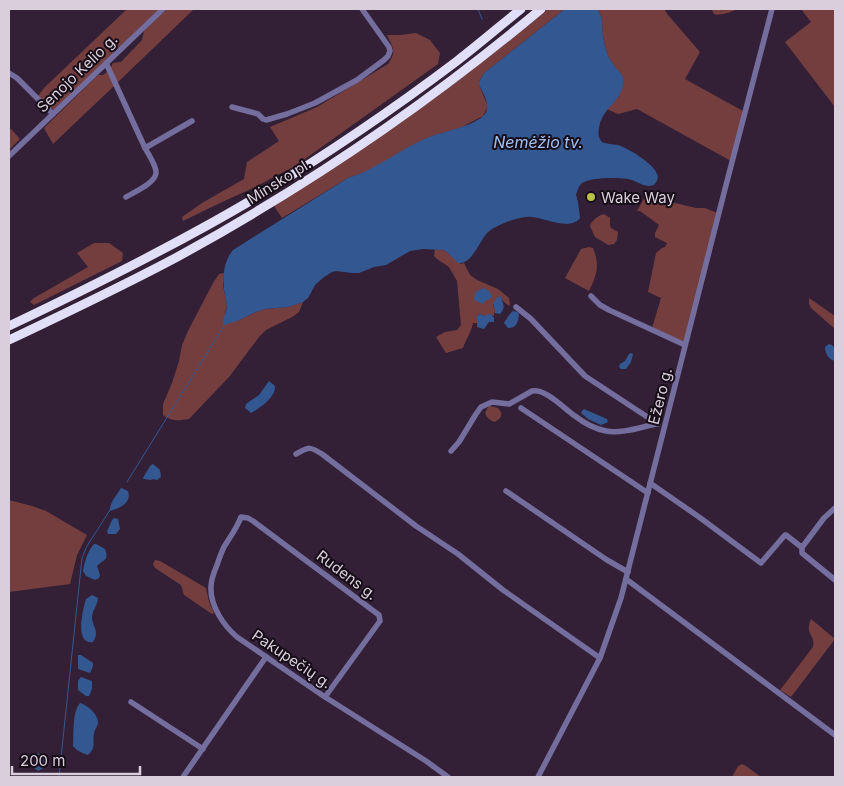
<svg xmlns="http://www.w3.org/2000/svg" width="844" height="786" viewBox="0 0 844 786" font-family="Inter,sans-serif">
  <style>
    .green { fill: #743e3e }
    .water { fill: #335891 }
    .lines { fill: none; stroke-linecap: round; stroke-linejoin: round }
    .stream { stroke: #335891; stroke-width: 1 }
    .minor { stroke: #746e9e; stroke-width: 5.5 }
    .highway { stroke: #e1dff7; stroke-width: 9 }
    .poi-dot { fill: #b9c046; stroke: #160d18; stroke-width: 2 }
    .labels { text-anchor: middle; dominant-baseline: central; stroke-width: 4; stroke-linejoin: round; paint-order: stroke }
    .street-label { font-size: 15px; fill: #dacddc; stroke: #160d18 }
    .poi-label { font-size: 15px; fill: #dacddc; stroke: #160d18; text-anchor: start }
    .water-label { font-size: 16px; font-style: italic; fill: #a0c1f3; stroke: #160d18 }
  </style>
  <rect width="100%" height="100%" fill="#332037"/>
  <g class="green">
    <polygon points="127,9 159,9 54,110 38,96 44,88"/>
    <polygon points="167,9 191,9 193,10 117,83 110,69 113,63 121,62 142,40 144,31"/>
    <polygon points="548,9 565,9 484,73 479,82 479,85 487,104 487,108 483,116 460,128 432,136 368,171 348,178 282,218 274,206 442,93 509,41"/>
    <path d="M597,9H664L668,15L700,52L685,79L743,111L731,161L637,109L618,114L607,109L619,96L621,74C617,69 612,64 609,58C606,51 604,43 603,35C602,26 603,16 597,9Z"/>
    <path d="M715,9H738C730,12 722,16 714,14L712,10Z"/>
    <polygon points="801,9 835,9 835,107 785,42 811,22"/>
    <path d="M416,33L430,40L440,53L438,64L295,166L253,188L218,204L183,221L182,217L202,203L244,179L247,162L279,141L270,127L317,107L388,64C397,51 393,48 387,35H401Z"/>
    <polygon points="107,72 114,86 53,144 44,128 98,75 103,75"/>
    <polygon points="11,129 20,139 9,150 9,131"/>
    <polygon points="651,192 655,192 675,203 696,208 705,208 717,213 684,342 652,328 661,298 648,292 656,253 662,248 665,247 667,243 655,237 655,233 659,225 640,211 637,211 646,195"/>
    <path d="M604,214L610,218V225L611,228L618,232L617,240L614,244L608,245L595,237L590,226C591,221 599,215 604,214Z"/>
    <polygon points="94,243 109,243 123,253 122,261 34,305 30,302 34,298 88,267 77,253"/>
    <path d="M589,247L593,248C600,266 597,274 589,291L565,278L581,249Z"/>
    <path d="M435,249L443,250L447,252L461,264L464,263L470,275L477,280L498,289L509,298L510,304L509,306L503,301L500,296L493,305L495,310L494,316L492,315L484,316L481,314L477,316V323H473C471,333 466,339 463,348L446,353L436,337L445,332L457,330L461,325L457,281L449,267L437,259L434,256Z"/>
    <path d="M224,273L223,285L227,306L225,313L237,321L256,312L265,309L288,307L303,302L299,312L294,316L266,330L259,337L229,377L189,419C180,421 170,421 163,415V404L172,383L179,361L182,345L189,329L213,283L219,274Z"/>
    <polygon points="809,298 835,316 835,329 811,308 809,304"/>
    <path d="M490,406L498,408L501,412C502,417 499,420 494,422C490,420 487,418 485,413L488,407Z"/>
    <polygon points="9,500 32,506 46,511 87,535 77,555 70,584 9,592"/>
    <polygon points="155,560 160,561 206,588 209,602 214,613 212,614 184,595 181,585 155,568 153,564"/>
    <path d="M811,619L835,639L791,697L780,690L813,647C816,634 804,635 811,619Z"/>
    <polygon points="742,764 746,766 761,777 732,777 738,766"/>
  </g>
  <g class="water">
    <path d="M565,9H597C603,16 602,26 603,35C604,44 607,57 613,64C618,71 625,75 623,84C621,102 602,108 599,128C598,134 598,137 602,142C607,144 613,144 618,145C628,148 654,164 657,174C659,178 657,181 654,185C646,188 640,183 632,180C622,177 588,177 581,184C578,187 577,192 576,195L578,202L580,218C570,231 545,218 532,217C524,216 517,219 509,221C502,224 494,227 488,232C479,241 472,265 458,263L447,252L443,250L423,249L410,251L386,265L374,267L359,273H352L336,271L332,272L324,277L315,285L308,298L303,302L288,307L265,309L256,312L237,321L224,325L223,322C224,317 226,312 227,307C227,303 225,299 225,295C222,279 223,262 233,250L348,178C355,175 363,173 370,169C390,159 410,144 432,136C446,131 475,126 485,114C491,105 483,93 479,85V82L484,73Z"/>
    <polygon points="483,288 489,291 492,296 491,298 485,301 483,304 474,300 474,298 476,292"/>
    <path d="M501,296C502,304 507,306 500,314L495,313V310L493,303L498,297Z"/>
    <path d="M513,311L517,312L519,314C518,322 517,328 508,328L504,323C506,320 510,313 513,311Z"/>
    <polygon points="481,314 484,316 488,314 492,315 494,318 494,322 489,322 484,329 477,327 477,316"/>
    <path d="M829,344C837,346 835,354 835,361C829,360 825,353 825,347Z"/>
    <polygon points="631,353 633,354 631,362 626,369 621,369 619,367 620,364 625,361 629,354"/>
    <path d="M269,381L275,386C276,397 260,408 251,413L245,408L246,404L259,395Z"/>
    <polygon points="584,409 607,419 608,422 601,425 588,419 581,413 582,411"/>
    <path d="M153,464L160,470L161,477L157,480L153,479L151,480L144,479H143C144,475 149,468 151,465Z"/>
    <path d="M121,488L128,491C132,503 120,508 110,511C109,503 117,495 121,488Z"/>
    <path d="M114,518L118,519L120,529L116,534H108L107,531C110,527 110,521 114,518Z"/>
    <path d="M94,544H96L105,549C109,561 104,559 97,566L100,575L99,578L95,580L86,576L83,571C85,561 87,552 94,544Z"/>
    <path d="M92,595L98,598C98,605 92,610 92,618C93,628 100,631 93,642C74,645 83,609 86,599Z"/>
    <polygon points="78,655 81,655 93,663 93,666 90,673 78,669"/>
    <polygon points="81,677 92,681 92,689 89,696 86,696 78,690 78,681"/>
    <path d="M80,703C87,705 98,714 98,722C98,726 95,729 94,733C92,742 97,747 88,755C82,753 77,751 73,746C74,734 72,712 80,703Z"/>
    <path d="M38,753C45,756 45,763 42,769L38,771L33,767L36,755Z"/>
  </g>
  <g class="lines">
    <g class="stream">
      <polyline points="478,9 482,19"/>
      <polyline points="127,482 225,324"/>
      <polyline points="59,777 82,558 87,546 110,510"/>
    </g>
    <g class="minor">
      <polyline points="106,63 145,148"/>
      <polyline points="9,73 17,78 53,114"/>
      <polyline points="232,107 258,114 263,119 266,120 287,114 315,103 357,80 384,60 388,56 390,51 389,47 362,9"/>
      <polyline points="9,156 163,9"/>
      <path d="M126,197C134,192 158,182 156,171C155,164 149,155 145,148L192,121"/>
      <polyline points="591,296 600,305 609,310 685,345"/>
      <polyline points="516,307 531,319 585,376 658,424"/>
      <polyline points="521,408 648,493"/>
      <path d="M451,451L459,442L476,414L481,407L492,402L509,404L532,391C547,389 563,408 575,416C584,423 595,429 606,431C622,434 641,427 656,424"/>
      <path d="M296,454C309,447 309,446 322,454L416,526L458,554L503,590L600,658"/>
      <polyline points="650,483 699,517 761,563 785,535 786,535 800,546 803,546 824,518 835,508"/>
      <polyline points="506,491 607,560 628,572"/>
      <polyline points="802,546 802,553 835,580"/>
      <polyline points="626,579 835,735"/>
      <path d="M325,697L380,621L379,615L253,521L248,518L241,517C237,528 230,537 224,547C221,553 219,559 217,565C214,572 211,580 211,587C210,606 224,626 237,637L325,697L426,761L448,777"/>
      <polyline points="131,702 203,749"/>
      <polyline points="183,777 266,657"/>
      <polyline points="538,777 600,658 621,598 725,189 772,9"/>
    </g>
    <g class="highway">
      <path d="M9,326C91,287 172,247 250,201C321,158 391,111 457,61C479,44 500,26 521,9"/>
      <path d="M9,340C66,313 123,286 179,256C307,186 429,103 541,9"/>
    </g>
  </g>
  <circle class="poi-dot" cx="591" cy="197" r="5"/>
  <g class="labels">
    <g class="street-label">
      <text transform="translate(77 73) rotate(-44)">Senojo Kelio g.</text>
      <text transform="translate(279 181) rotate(-32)">Minsko pl.</text>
      <text transform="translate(660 396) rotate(-76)">Ežero g.</text>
      <text transform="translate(347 575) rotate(37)">Rudens g.</text>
      <text transform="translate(292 659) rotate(34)">Pakupečių g.</text>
    </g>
    <g class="poi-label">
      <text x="601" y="197">Wake Way</text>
    </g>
    <g class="water-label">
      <text x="538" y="142">Nemėžio tv.</text>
    </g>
  </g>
  <rect width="844" height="786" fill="none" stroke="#dacddc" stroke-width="20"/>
  <path d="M12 766v8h128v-8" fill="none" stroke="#dacddc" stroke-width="2.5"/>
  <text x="20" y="766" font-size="15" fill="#dacddc" stroke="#160d18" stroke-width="4" paint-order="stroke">200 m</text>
</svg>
